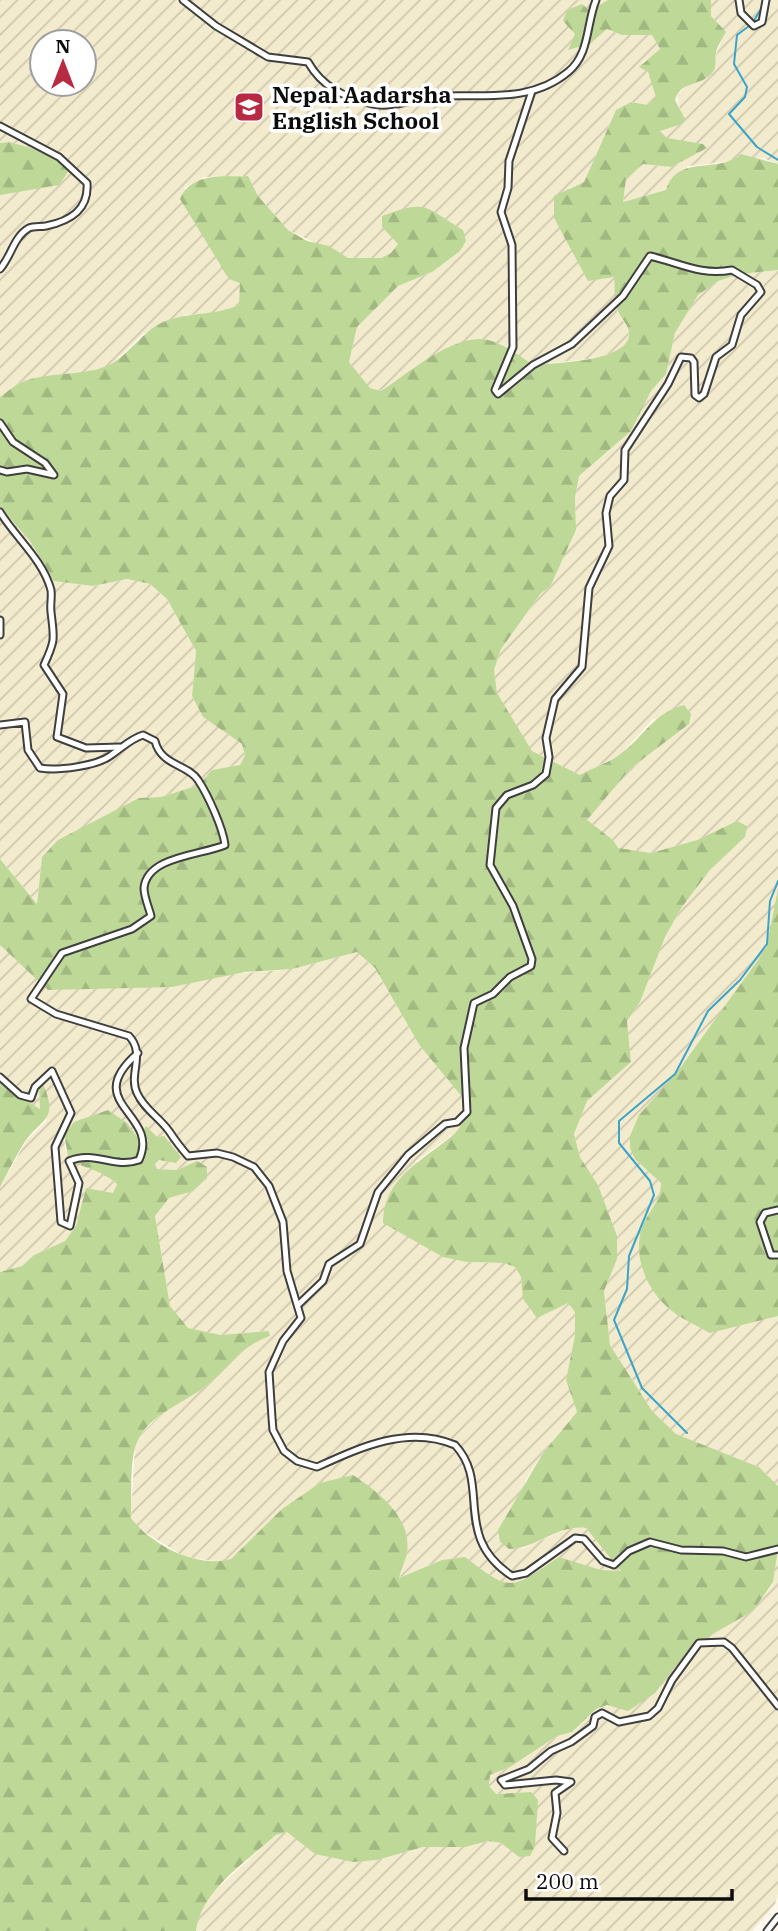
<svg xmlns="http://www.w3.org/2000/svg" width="778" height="1931" viewBox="0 0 778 1931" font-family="'IBM Plex Serif',serif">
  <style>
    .farmland { fill: url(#farmland-furrows); fill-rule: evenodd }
    .forest { fill: url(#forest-firs) }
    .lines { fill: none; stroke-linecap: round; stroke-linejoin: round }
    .stream { stroke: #3ca3c9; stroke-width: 2 }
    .street-casing { stroke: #3f3f3f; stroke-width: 9 }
    .street { stroke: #fff; stroke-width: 5 }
    .labels { text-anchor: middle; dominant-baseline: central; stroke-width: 7; stroke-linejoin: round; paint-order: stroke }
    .poi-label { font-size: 23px; font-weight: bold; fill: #0c0c0c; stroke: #fff; text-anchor: start }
  </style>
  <defs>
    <pattern id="farmland-furrows" width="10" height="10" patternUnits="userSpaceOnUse" patternTransform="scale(1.75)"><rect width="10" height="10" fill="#f3ebcd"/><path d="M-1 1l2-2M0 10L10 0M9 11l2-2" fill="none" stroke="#cfc8af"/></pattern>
    <pattern id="forest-firs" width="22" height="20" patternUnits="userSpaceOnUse" patternTransform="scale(1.75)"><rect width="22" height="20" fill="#bdd897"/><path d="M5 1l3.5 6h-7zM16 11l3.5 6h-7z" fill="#a1b881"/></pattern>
  </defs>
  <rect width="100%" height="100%" fill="#fef8ec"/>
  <g class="farmland">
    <path d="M0,0H608L596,10L585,9L569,50L590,44L607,29L622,35H652L660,49L658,54L642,62L655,87L656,98L648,105L631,102L616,110L584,182L569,188L614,276L617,311L629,331L628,342L621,351L589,359L533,365L447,349L381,391L369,388L349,362L357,327L398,286L432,272L382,227L398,244L391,253L381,258H348L288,230L258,196L248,176L204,177L184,188L240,283V305L220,313L186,315L143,334L111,365L77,375H56L21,382L0,397V195L72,166L42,151L9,142L0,143ZM42,42H84V84H42Z"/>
    <polygon points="711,0 778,0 778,164 763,158 688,166 666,190 623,202 626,179 643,164 671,167 703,144 667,139 660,131 681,115 677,95 690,83 707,78 725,32 711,16"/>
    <polygon points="778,270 778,1486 759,1467 676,1434 667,1427 652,1411 610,1345 604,1291 617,1259 598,1185 580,1157 574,1134 587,1101 631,1062 627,1021 640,1002 665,937 682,907 710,870 745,837 737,821 697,840 651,853 617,849 613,840 586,820 631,768 689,724 653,719 620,755 580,775 532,751 524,742 497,693 494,670 501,649 541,593 550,587 576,530 575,498 579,476 631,431 651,391 666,374 675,333 698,294 718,281 740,274"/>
    <polygon points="0,507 30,541 54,581 93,586 127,579 150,584 167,599 196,651 192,696 203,717 242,744 245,755 240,765 212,770 200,785 161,797 139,798 42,857 37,904 0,859"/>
    <polygon points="0,945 49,990 292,969 357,952 375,968 420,1046 472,1109 454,1134 416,1161 467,1262 504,1263 515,1267 521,1277 524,1300 568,1303 575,1312 575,1335 566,1380 577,1412 543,1453 525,1481 521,1549 574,1526 586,1528 622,1571 601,1570 559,1558 531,1575 511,1584 499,1584 464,1558 442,1560 398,1578 407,1552 249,1544 231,1559 220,1562 185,1557 137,1527 131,1518 135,1446 140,1435 165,1410 207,1385 248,1344 270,1336 269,1331 221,1335 187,1328 170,1307 155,1216 169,1198 193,1191 197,1161 177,1170 157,1169 155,1164 159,1160 176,1163 148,1141 144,1145 74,1122 64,1135 65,1150 81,1166 93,1167 117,1184 113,1194 86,1188 76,1226 65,1241 34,1255 22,1266 0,1272 0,1187 26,1141 47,1121 39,1087 41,1110 0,1084"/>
    <polygon points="778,1549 778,1894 775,1904 752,1931 196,1931 198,1914 211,1894 276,1835 287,1832 315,1854 377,1860 423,1847 465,1847 488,1841 501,1843 519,1857 531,1792 496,1794 489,1786 490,1775 510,1767 557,1736 572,1732 596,1709 655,1693 676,1666 713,1634 753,1611 773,1583"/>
  </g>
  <g class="forest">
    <path d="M608,0H711V16L726,32C723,38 717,46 716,53C714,62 718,66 711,74C701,86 680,81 675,100L685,119L682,124L660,131L667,138L703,144L707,148L671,167L643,164L626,179L623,202L666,190C678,153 718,175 741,154L778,164V270L740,274L718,281L698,295L675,333L666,374L651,391L631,431L579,476L575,498L576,530L550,587L541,593L501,649L494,670L497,693L532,751L580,775C592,768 608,763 619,755C643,738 653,713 684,705L691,714L689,724L631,768L587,820L613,840L618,848L651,853L697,840L737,821L747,826L745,837L710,870L682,907L665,937L640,1002L627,1021L631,1062L587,1101L574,1134L580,1157L598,1185L617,1236V1259L604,1291L610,1345L652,1411L676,1434L759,1467L778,1486V1549L773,1582L753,1611L713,1634L676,1666L655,1693L628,1711L607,1705L596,1709L572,1732L557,1736L510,1767L490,1775L489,1786L496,1794L531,1792L538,1800L535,1846L530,1856L519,1857L501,1843L488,1841L465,1847H423L377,1860L353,1862L315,1854L287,1832L276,1835C246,1862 201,1890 196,1931H0V1272L22,1266L34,1255L65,1241L76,1226L86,1188L113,1193L117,1184C102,1171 87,1168 69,1161L64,1135L74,1122L108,1110L127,1123L143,1145L148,1141L143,1131L146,1126L157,1137L164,1136L181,1157L176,1163L159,1160L155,1164L157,1169L177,1170L197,1161L207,1167V1178L193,1191L169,1198L155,1216L170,1306L188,1328L221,1335L269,1331L270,1336C237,1348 233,1365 207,1385C184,1404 150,1413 137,1442C129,1459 132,1498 131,1518C151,1545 198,1569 231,1559L282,1509L320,1483L353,1475C377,1491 412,1517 407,1552C406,1560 401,1569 399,1578L442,1560L465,1557C512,1593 509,1590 559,1557L601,1570L621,1571L586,1528C558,1524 536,1549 509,1549L500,1542L498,1530L543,1453L577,1412L566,1380L575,1335V1312L568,1303L537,1318L523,1299L521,1277L515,1267L504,1263L467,1262L443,1257L383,1223C383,1178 422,1161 452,1136C460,1129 465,1117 472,1109L420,1046L375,968L357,952L292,969L245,972L172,987L48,990L0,945V859L37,904L42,857L58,840L139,798L161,797L199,785L212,770L240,765L245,755L242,744L203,717L192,696L196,651L167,599L150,584L127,579L93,586L54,581L30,541L0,507V397C7,392 15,385 22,382C50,371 79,377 107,366C125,359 141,333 161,323C187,311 212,317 239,305L240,283L229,279L180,199C191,172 223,177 248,176L258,196L288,230L307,241L329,246L348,258H381L391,253L398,244L382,227V216C427,199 424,206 463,230L466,241L460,251L432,272L398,286L357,327L349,362L370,388L381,391C409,373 444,341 478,339C496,338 519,355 533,365C554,363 631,362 629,333C629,325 620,318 617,309C614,299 615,287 614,277L588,281L554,218V196L584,182L616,110L631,102L648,105L656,97L648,72L639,67L660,49L652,35H622L607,29L590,44L568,50L575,34L563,21L567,10L582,4L590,11Z"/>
    <polygon points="9,142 42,151 72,166 59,185 0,195 0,143"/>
    <path d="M778,889V1316L710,1333C698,1326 683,1320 672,1311C648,1293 632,1257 642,1228C648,1211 661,1202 661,1183L635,1159L630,1148V1136L639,1115L678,1071L766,949Z"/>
    <path d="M42,1082C60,1121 42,1117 24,1143C15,1157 8,1172 0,1187V1084L40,1109L39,1086Z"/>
  </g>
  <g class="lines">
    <g class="stream">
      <polyline points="753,22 763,6"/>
      <polyline points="749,26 737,35 734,64 747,87 745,97 729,114 757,147 778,160"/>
      <polyline points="687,1433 642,1388 614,1320 627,1289 629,1256 654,1195 650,1181 619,1143 619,1121 675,1074 708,1011 740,980 767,944 770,901 778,881"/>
    </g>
    <g class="street-casing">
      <g id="street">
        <path d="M183,0L216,26L268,57L308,62C322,87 344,97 372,104C393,109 418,97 440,96C484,94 531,103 568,72C590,54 586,25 596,0"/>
        <polyline points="739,0 741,13 754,26 762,22 766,0"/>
        <path d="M0,126L59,157L87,183C89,210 70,221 46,226C41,227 34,226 29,228C14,236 11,257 0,269"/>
        <polyline points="0,423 13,442 45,463 54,475 27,469 7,472 0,470"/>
        <path d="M0,512C16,538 43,560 51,590C52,598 50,605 51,612C54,639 56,639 44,665L63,694L57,737L86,748L120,747"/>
        <polyline points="0,620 0,635"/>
        <path d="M0,725L25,722L28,750L40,768C58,771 96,766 110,756C122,748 130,739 143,735L155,741C161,766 188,764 198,780C208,795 223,828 225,845C202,855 147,856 144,888C144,897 149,908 151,916L132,929L62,953L31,999L56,1014L129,1036C146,1054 128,1074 137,1093C144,1109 159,1117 169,1131C175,1140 180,1147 188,1156L217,1153L233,1157L254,1167L269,1186L283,1222L287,1271L301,1318L283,1341L269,1372L272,1418L273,1430L284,1451L297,1461L317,1467C361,1447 408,1425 455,1445C492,1484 451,1536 512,1576L526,1573L575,1538L584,1539L603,1561L614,1565L629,1551L650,1542L681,1550L723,1551L746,1557L778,1549"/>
        <path d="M0,1077L20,1095L31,1098L35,1087L52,1071L71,1113L55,1147L61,1222L70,1226L79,1183L69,1161C95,1150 114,1169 139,1160C161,1113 79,1104 138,1053"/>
        <polyline points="778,1210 765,1213 760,1222 771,1255 778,1255"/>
        <path d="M299,1304L323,1281L329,1264L360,1244L378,1192L408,1155L445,1124L457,1122L467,1112L464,1048L474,1003L493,994L510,977L531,966L532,959L513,906L490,865L496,808L507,795L533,785L546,774L549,757L546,738L555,699L582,667L589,588L609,546L606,513L610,496L624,480L625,450L668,384L681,357L691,358L694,362L695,395L699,398L704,394L716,357L732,345L741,315L761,292L757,285L732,270C701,276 680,263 650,256L623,296L572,344L533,365L498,394L495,390L513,347L512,245L501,212L508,188L509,161L532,91"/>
        <polyline points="564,1851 552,1838 557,1813 555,1793 571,1782 556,1780 505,1785 501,1780 529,1769 551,1751 571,1742 593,1726 595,1717 602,1713 619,1722 649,1716 658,1708 672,1680 699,1643 724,1642 732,1648 778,1706"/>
        <polyline points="767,1931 778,1917"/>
      </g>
    </g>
    <use href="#street" class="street"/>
  </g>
  <defs>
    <g id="school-square" transform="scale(1.575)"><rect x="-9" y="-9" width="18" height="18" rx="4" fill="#b82942" stroke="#fff"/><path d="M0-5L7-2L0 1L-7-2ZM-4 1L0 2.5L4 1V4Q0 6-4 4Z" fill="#fff"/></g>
  </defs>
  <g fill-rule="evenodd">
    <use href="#school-square" x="249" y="107"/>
  </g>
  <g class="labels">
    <g class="poi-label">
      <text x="272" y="94">Nepal Aadarsha<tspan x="272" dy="26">English School</tspan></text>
    </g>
  </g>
  <g transform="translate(63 63)"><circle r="33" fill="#ffffff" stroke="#9e9e9e" stroke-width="2"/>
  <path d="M0-5L12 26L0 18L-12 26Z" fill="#b82942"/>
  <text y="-10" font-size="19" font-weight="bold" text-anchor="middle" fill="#0c0c0c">N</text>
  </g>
  <path d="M526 1889v10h206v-10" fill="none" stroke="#0c0c0c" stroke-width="3.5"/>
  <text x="536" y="1889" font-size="21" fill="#0c0c0c" stroke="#ffffff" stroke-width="5" paint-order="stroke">200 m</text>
</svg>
